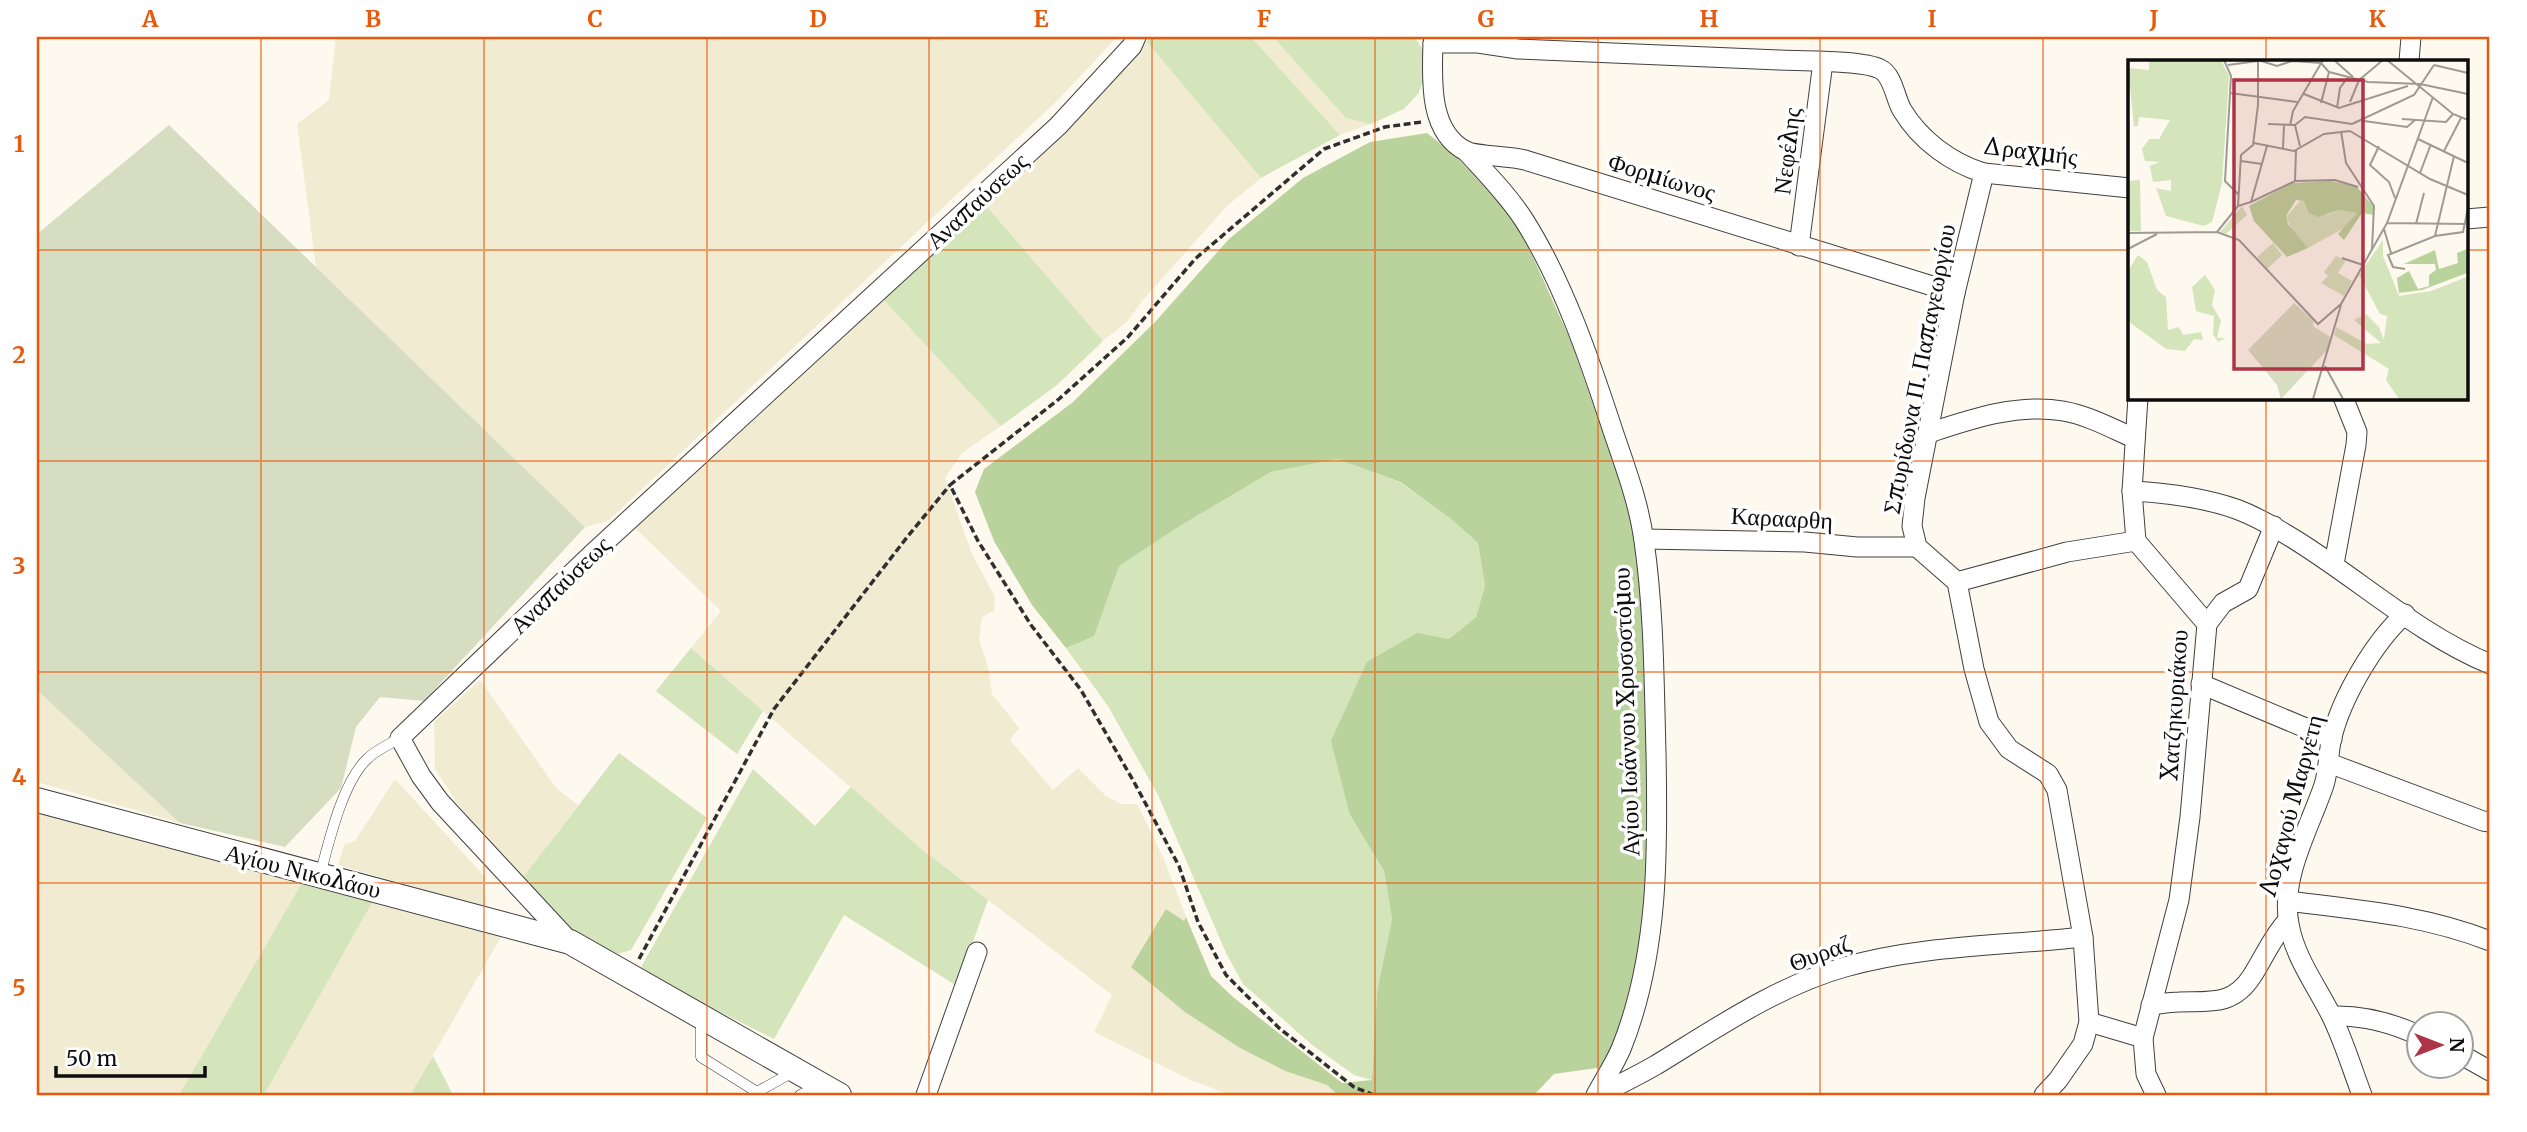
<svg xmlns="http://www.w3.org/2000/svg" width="2527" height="1132" viewBox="0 0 2527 1132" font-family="Merriweather,serif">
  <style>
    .farmland { fill: #f0ebd1 }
    .green { fill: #d4e4bb }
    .forest { fill: #bad39c }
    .cemetery { fill: #d7ddc1 }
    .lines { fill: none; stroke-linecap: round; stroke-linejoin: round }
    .service-casing { stroke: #404040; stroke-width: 11 }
    .minor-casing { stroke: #404040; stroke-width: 21 }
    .tertiary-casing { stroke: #404040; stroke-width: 26 }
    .path { stroke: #2f2f2f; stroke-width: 3.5; stroke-dasharray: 7 3.5; stroke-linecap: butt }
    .service { stroke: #fff; stroke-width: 10 }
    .minor { stroke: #fff; stroke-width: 19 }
    .tertiary { stroke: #fff; stroke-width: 24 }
    .grid { fill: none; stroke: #e8590c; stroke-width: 2; stroke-opacity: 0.55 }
    .labels { text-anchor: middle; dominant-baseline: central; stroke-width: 7; stroke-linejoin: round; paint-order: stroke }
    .street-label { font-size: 24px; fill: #0d0d0d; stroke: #fff }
    .inset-road { fill: none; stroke: #9d9b94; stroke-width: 2 }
    .view { fill: #ad3446; fill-opacity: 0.15; stroke: #ad3446; stroke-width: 3.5 }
    .inset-edge { fill: none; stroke: #0d0d0d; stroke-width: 3.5 }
    .neatline { fill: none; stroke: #e8590c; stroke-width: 2.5 }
    .grid-label { font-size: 23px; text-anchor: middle; font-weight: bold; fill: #e8590c }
  </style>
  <rect width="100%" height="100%" fill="#fdf9ee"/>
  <g class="farmland">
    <polygon points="336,37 1117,37 1059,99 608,521 585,527 316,267 297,124 329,100"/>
    <polygon points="1251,37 1273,37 1346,118 1371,124 1340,135"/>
    <polygon points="1147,42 1261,178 1227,206 1142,301 1127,322 1103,341 982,201 1065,124"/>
    <polygon points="879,295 1001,426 962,453 945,478 972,554 995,597 994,611 982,617 979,640 988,666 992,694 1019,728 1010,740 1053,790 1078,768 1105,795 1121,804 1137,804 1164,859 1186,917 1184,922 1166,910 1185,1012 1240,1048 1285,1071 1327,1085 1338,1095 1230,1095 1191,1080 1094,1032 1112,995 919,847 691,648 721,611 635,528"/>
    <polygon points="480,680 557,789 578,805 520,881 458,804 435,769 434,722"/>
    <polygon points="37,690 180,823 37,782"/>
    <polygon points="395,779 485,877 486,907 338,865 345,844 355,841"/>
    <polygon points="44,811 303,881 179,1095 37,1095 37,815"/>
    <polygon points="374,899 504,932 410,1095 264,1095"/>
  </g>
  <g class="green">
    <polygon points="1149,37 1251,37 1340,135 1261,178 1147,42"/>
    <polygon points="1273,37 1414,37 1425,52 1425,77 1418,94 1404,109 1371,124 1346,118"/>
    <polygon points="982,201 1103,341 1057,385 1001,426 879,295"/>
    <polygon points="1337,459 1399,482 1451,519 1478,543 1485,586 1476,617 1449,639 1417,634 1350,815 1384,871 1392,919 1377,993 1372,1080 1354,1075 1311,1044 1243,984 1226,953 1158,795 1108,706 1066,648 1094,635 1118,566 1180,526 1271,472"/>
    <polygon points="691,648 763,711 737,754 656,691"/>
    <polygon points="619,753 707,818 631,950 618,954 579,938 520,881"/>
    <polygon points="753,769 815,826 851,787 919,847 988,900 957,986 844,915 774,1039 678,991 641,967"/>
    <polygon points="303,881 374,899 264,1095 179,1095"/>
    <polygon points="433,1056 453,1095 410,1095"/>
  </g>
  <polygon class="forest" points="1427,133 1455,155 1518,224 1570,339 1630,508 1644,603 1650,848 1638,969 1614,1046 1604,1067 1554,1074 1534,1095 1338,1095 1327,1085 1285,1071 1240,1048 1185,1012 1131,967 1166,909 1184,921 1186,917 1211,976 1233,997 1342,1083 1372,1080 1377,992 1392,919 1384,871 1350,815 1331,741 1367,662 1417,633 1449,639 1476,617 1485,586 1478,543 1451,519 1400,482 1337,459 1271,472 1180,526 1119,566 1094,636 1066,648 1032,605 994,541 975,492 984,469 1073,402 1155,322 1229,239 1303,178 1370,142"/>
  <polygon class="cemetery" points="169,125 585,527 424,701 380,697 356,727 341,788 285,847 180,823 37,690 37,234"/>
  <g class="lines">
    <g class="service-casing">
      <g id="service">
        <path d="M320,875C329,842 342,783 367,759C376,750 390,744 400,738"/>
        <polyline points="701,1018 701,1057 757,1092 795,1071"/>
        <polyline points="800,1095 817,1087"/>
      </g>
    </g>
    <g class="minor-casing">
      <g id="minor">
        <path d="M1433,43H1478L1518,49C1605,53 1692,56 1779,60C1801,61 1863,60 1880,69C1893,75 1895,98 1902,110C1920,140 1951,163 1984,173L2130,188"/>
        <path d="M1433,43C1432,78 1428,132 1466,151C1475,156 1510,156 1525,160L1955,293"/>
        <polyline points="2409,61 2411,37"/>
        <path d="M1466,151C1486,173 1508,195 1524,220C1564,283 1591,364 1614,434C1626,469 1639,504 1644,541C1654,610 1654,681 1656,752C1658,851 1659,955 1621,1049C1614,1065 1604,1080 1596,1095"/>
        <polyline points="1984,173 1955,293 1915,498 1912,526 1917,547 1957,582 1974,669 1989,722 2009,749 2048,774 2057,790 2083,937 2089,1022 2083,1044 2058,1080 2044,1095"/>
        <polyline points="2466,219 2490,217"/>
        <polyline points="1799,246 1823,62"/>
        <polyline points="2138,397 2132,491 2136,541 2207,624 2190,817 2179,900 2143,1038 2146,1074 2156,1095"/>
        <path d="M1929,433C1971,419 2018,403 2063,411C2087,415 2111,428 2134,438"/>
        <path d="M2132,491C2167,493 2202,497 2236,509C2258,517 2278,529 2297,541C2361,581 2420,635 2490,664"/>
        <polyline points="1644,539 1805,542 1857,547 1917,547"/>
        <polyline points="2334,564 2356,445 2357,432 2343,397"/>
        <polyline points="1957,582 2067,552 2136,541"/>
        <polyline points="2207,624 2223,603 2248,589 2274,526"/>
        <polyline points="2201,684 2332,739"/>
        <polyline points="2329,763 2483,821 2490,822"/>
        <path d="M2288,901C2359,910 2424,915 2490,941"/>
        <polyline points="570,942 440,802 421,776 400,738 592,554 1058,126 1132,46 1136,37"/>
        <path d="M2151,1005C2160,1004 2170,1002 2179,1002C2210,1001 2233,1006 2252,976C2265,956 2272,937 2288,920"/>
        <path d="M2332,1016C2361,1015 2392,1023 2418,1035"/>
        <polyline points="2089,1022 2143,1038"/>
        <polyline points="2460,1054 2490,1071"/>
        <polyline points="926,1095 977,952"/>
        <path d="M1599,1095C1618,1085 1637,1076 1656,1065C1715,1029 1777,986 1845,967C1922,945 2003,946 2083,937"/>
        <path d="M2362,1095C2352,1069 2344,1041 2331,1015C2316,985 2295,958 2289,924C2280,877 2310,827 2324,785C2329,769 2328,753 2332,737C2342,697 2374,642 2405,614"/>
      </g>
    </g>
    <g class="tertiary-casing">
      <polyline id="tertiary" points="37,800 570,942 839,1095"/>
    </g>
    <g class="path">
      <polyline points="639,959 774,709 908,536 950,485"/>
      <polyline points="1374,1095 1354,1087 1279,1028 1226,975 1198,922 1179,866 1134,782 1081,690 1031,625 978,541 950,485 1059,399 1128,337 1195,259 1324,149 1385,127 1422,122"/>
    </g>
    <use href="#service" class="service"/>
    <use href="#minor" class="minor"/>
    <use href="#tertiary" class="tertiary"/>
  </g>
  <path class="grid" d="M261,37V1095M484,37V1095M707,37V1095M929,37V1095M1152,37V1095M1375,37V1095M1598,37V1095M1820,37V1095M2043,37V1095M2266,37V61M37,250H2130M2466,250H2490M2266,397V1095M37,461H2490M37,672H2490M37,883H2490"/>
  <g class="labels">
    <g class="street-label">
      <text transform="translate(1787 151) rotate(-83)">Νεφέλης</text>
      <text transform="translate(2030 151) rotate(7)">Δραχμής</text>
      <text transform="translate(1662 177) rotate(17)">Φορμίωνος</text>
      <text transform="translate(977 201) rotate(-43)">Αναπαύσεως</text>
      <text transform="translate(1919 369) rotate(-79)">Σπυρίδωνα Π. Παπαγεωργίου</text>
      <text transform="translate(1782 518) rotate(3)">Καρααρθη</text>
      <text transform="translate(560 585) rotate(-44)">Αναπαύσεως</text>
      <text transform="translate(2174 705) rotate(-86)">Χατζηκυριάκου</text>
      <text transform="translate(1626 712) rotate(-92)">Αγίου Ιωάννου Χρυσοστόμου</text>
      <text transform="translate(2291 805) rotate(-75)">Λοχαγού Μαργέτη</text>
      <text transform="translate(303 871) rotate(14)">Αγίου Νικολάου</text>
      <text transform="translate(1820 953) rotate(-20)">Θυραζ</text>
    </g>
  </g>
  <g transform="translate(2128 60)">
    <rect width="340" height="340" fill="#fdf9ee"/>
    <path d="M21,0H93L101,16L94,123L84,162L76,166L38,156L28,128L43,131V120L25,122L22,106L31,102L17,101L14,89L21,79H31L42,60L11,57L10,66H6L0,8L21,10ZM12,120L13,171H0V121ZM173,140L199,155L211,150L229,153L218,167L180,188L170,182L158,157ZM114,146L119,155L98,174L92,172ZM255,180V196L271,236L303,231L339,217V339H271L258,320L261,309L206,275L208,267L239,284L253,283L226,260L238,254L251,267L256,280L259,256L252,254L231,215ZM145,183L154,195L139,209L129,197ZM10,195L19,202L29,230L38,237L40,270L51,267L55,275L73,272L75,280L66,279L57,291L38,289L0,261V211ZM208,196L218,200L210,213L224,221L216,236L193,223L200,216L196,212ZM77,215L87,230L84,245L93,261L89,278H98L90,282L85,274L86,256L68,251L64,227Z" fill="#d4e4bb"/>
    <path d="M202,121L228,126L245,146L246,155L234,153L216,180L210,174L229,153L211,150L190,157L181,153L176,141L168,140L158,156L160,164L180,188L159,197L126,161L121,146L164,123ZM339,189V213L294,230L271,233L269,218L281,211L290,229L301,226V215L308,210L307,204H276L307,190L311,209L330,203L329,193Z" fill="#bad39c"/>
    <path d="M166,243L186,261L185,266L202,277L200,289L153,339L149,325L120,290Z" fill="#d7ddc1"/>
    <path class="inset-road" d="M96,0L103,16L97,121L111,135M130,0L149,6L164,1L194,3M206,0L225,17M259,0L325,54L340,60M100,5L130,1M306,5L340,13M201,12L240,22L292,24L340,34M102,33L169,42M176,34L211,48L280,26M222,42L231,20L255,0M193,43L201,12L193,3M209,48L212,28L220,17M274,59L318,62L325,54M236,61L279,67L287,60M140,64L167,65L177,57L224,64M224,64L286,35L306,5M167,65L172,86M162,66L165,51L195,0M213,71L218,103L246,146L244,189M222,71L302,119L340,135M290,79L340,103M126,83L166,91L196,74L222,71M251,86L242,105L261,122L267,138M155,88L156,65M316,91L333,58M113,101L134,104M292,113L303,84M167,121L168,90M123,142L167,121L207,120L230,127M110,146L113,95L125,85L130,45V0M110,146L123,142L139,86M259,163L338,164M288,164L296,133M256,169L263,193M89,172L110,146M0,173L89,172L111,180L190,264L213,244L259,163L305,37M307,176L326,96M0,189L29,174M214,198L235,205M277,209L265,207L260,195L307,176L335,172L340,148M197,306L215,339M185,339L213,245"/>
    <path class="view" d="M106,20H235V309H106Z"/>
    <rect width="340" height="340" class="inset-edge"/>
  </g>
  <rect width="2527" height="1132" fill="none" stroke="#ffffff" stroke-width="77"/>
  <g transform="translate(2440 1045) rotate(90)"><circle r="33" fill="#ffffff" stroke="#9e9e9e" stroke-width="2"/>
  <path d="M0-5L12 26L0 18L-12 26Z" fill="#ad3446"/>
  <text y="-10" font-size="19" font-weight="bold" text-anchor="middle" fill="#0d0d0d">N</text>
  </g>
  <path d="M56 1066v10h149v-10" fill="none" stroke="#0d0d0d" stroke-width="3.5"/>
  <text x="66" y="1066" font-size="21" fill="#0d0d0d" stroke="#ffffff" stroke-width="5" paint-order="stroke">50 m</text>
  <rect x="38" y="38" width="2450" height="1056" class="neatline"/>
  <g class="grid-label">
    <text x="150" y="27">A</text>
    <text x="373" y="27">B</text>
    <text x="595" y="27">C</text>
    <text x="818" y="27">D</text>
    <text x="1041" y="27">E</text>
    <text x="1264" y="27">F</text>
    <text x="1486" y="27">G</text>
    <text x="1709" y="27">H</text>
    <text x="1932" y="27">I</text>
    <text x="2154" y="27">J</text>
    <text x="2377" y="27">K</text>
    <text x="19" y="152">1</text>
    <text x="19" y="363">2</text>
    <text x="19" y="574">3</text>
    <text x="19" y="785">4</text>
    <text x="19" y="996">5</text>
  </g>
</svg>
